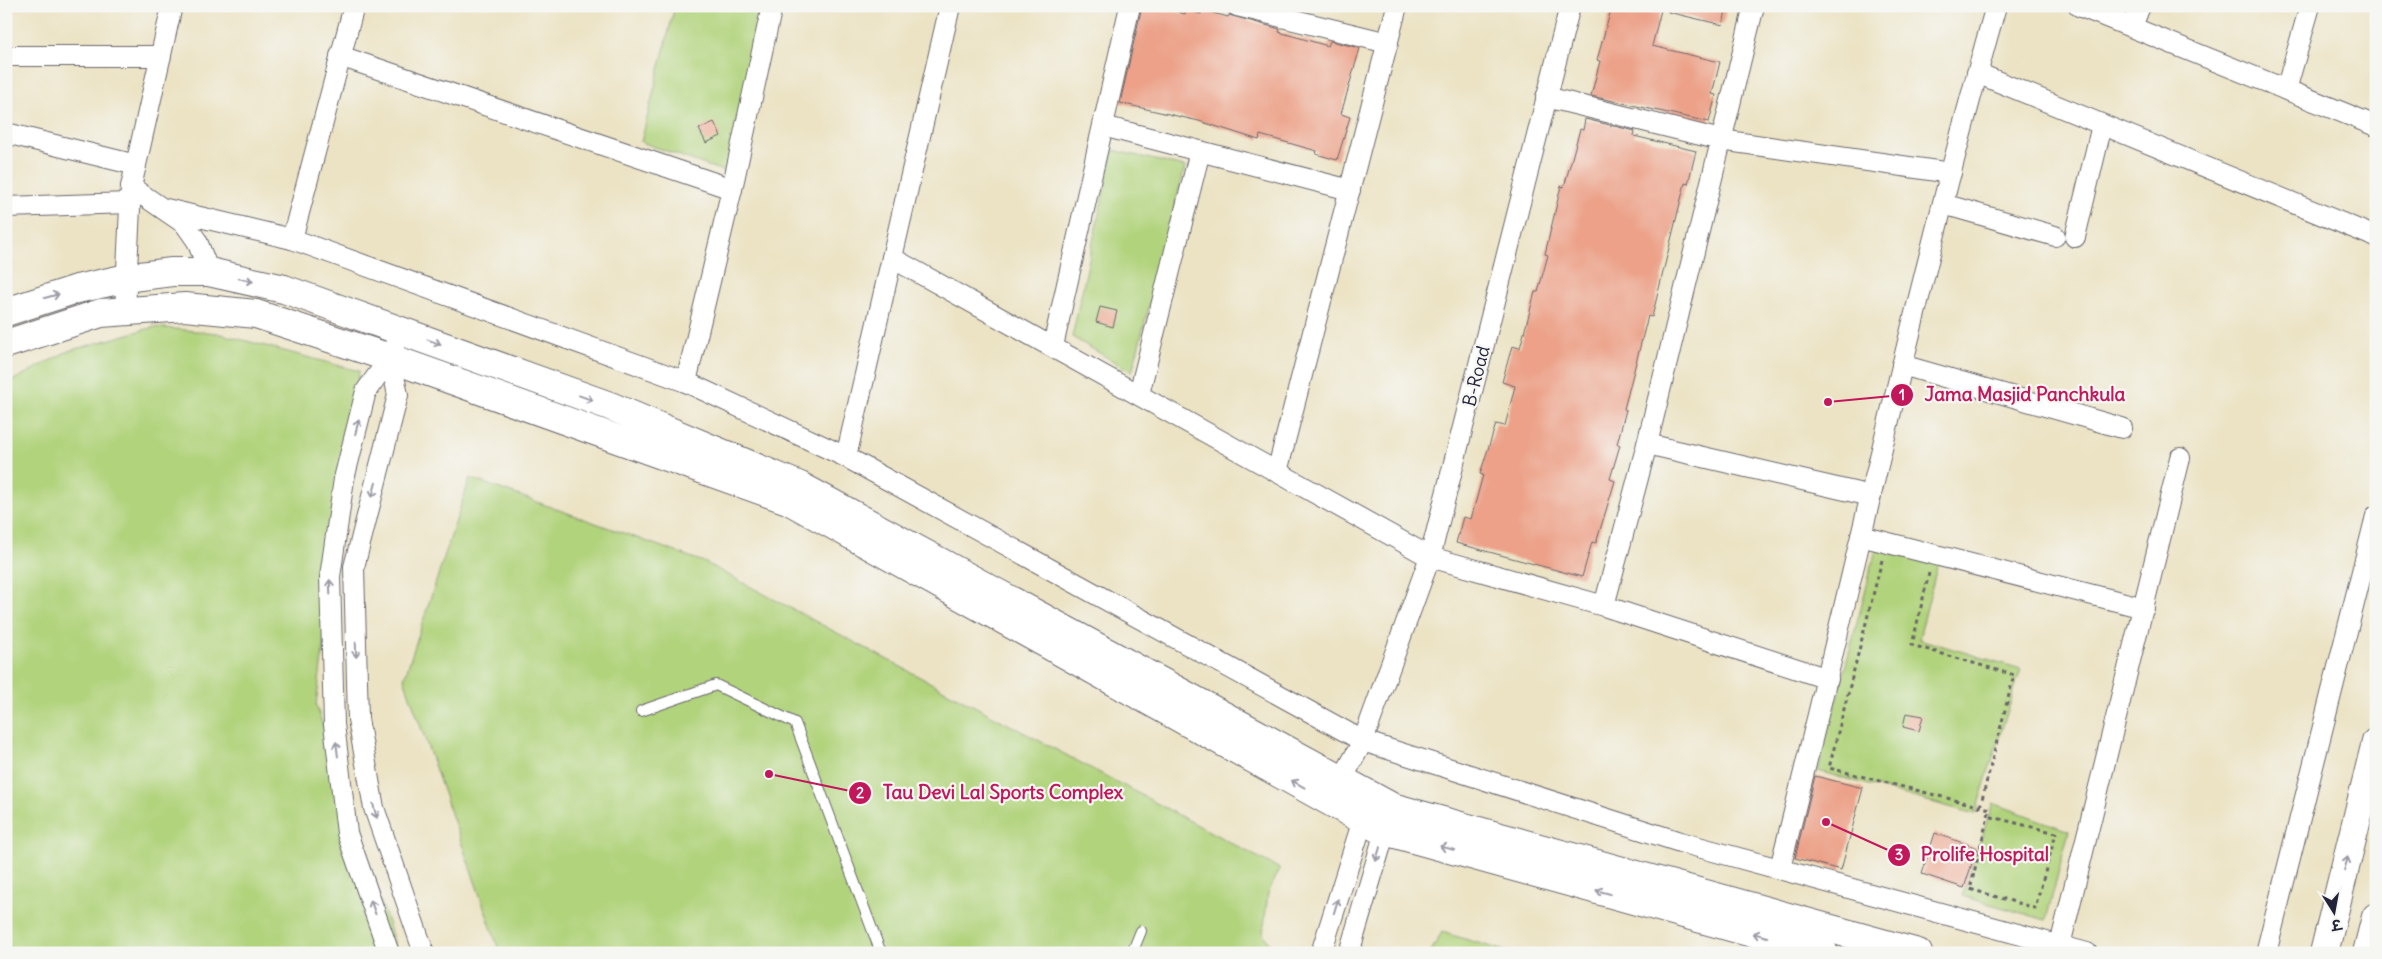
<svg xmlns="http://www.w3.org/2000/svg" width="2382" height="959" viewBox="0 0 2382 959" font-family="Delius,'Playpen Sans Deva',sans-serif">
  <style>
    .green { fill: #b1d37b; stroke: #6a7a5b }
    .building { fill: #eca188 }
    .lines { fill: none; stroke-linecap: round; stroke-linejoin: round }
    .lane-casing { stroke: #69666b; stroke-width: 12 }
    .street-casing { stroke: #69666b; stroke-width: 22 }
    .secondary-casing { stroke: #69666b; stroke-width: 30 }
    .highway-casing { stroke: #69666b; stroke-width: 30 }
    .path { stroke: #69666b; stroke-width: 3; stroke-dasharray: 4 4; stroke-linecap: butt }
    .lane { stroke: #fff; stroke-width: 10 }
    .street { stroke: #fff; stroke-width: 20 }
    .secondary { stroke: #fff; stroke-width: 28 }
    .highway { stroke: #fff; stroke-width: 28 }
    .oneway { stroke: #9c9ca7 }
    .labels { text-anchor: middle; dominant-baseline: central; stroke-width: 4.5; stroke-linejoin: round; paint-order: stroke }
    .street-label { font-size: 18px; fill: #22223b; stroke: #f6f6f2 }
    .leader { fill: none; stroke: #c2185b; stroke-width: 2 }
    .callout-dot { fill: #c2185b; stroke: #f6f6f2; stroke-width: 2 }
    .mark-label { font-size: 15px; text-anchor: middle; font-weight: bold; fill: #fff }
    .callout-label { font-size: 19px; text-anchor: middle; font-weight: bold; fill: #c2185b; stroke: #f6f6f2; stroke-width: 4.5; stroke-linejoin: round; paint-order: stroke }
  </style>
  <rect width="100%" height="100%" fill="#f6f6f2"/>
  <filter id="ink" filterUnits="userSpaceOnUse"><feTurbulence type="fractalNoise" baseFrequency=".02" numOctaves="2"/><feDisplacementMap in="SourceGraphic" scale="10" xChannelSelector="R" yChannelSelector="G"/><feConvolveMatrix kernelMatrix="1 2 1 2 8 2 1 2 1" color-interpolation-filters="sRGB"/></filter>
  <filter id="wash" filterUnits="userSpaceOnUse"><feTurbulence type="fractalNoise" baseFrequency=".0096" numOctaves="4" result="noise"/><feDisplacementMap in="SourceGraphic" scale="20" xChannelSelector="R" yChannelSelector="G"/><feGaussianBlur stdDeviation="1.12" result="paint"/><feColorMatrix in="noise" values="0 0 0 0 0 0 0 0 0 0 0 0 0 0 0 0 0 1.4 0 .05"/><feComposite in="paint" operator="in"/></filter>
  <g filter="url(#wash)">
    <rect width="100%" height="100%" fill="#ece3c4"/>
    <g class="green">
      <polygon points="675,6 731,6 762,15 728,173 641,142"/>
      <polygon points="1113,150 1185,167 1132,372 1072,337"/>
      <polygon points="154,327 217,333 359,371 316,705 398,953 6,953 6,384 68,351"/>
      <polygon points="470,478 704,562 1280,869 1268,893 1263,934 1276,953 500,953 404,679"/>
      <polygon points="1876,550 1938,563 1919,639 2021,669 1975,814 1818,771"/>
      <polygon points="1993,803 2069,831 2046,920 1962,896"/>
      <polygon points="1442,932 1511,953 1430,953"/>
    </g>
    <g id="blocks">
      <g class="building">
        <polygon points="1142,6 1159,6 1185,14 1186,10 1201,14 1202,10 1228,17 1229,15 1280,29 1279,32 1328,46 1330,41 1360,48 1341,114 1350,117 1337,160 1316,154 1317,151 1260,135 1259,140 1199,121 1120,103"/>
        <polygon points="1612,6 1662,6 1652,46 1720,62 1712,94 1716,95 1709,122 1591,96 1600,61 1597,60"/>
        <polygon points="1669,6 1727,6 1723,25 1668,12"/>
        <polygon points="1585,119 1635,131 1634,136 1696,151 1688,184 1685,183 1652,317 1648,316 1624,409 1626,410 1617,444 1620,445 1610,479 1615,481 1596,543 1592,542 1582,577 1456,543 1463,517 1471,519 1483,475 1480,474 1496,424 1505,426 1515,386 1502,382 1512,346 1520,348 1535,292 1538,292 1548,255 1545,254 1561,186 1564,187 1580,129 1583,130"/>
        <polygon points="714,122 721,136 706,143 699,129"/>
        <polygon points="1100,307 1117,311 1113,327 1096,322"/>
        <polygon points="1906,713 1923,716 1919,731 1903,727"/>
        <polygon points="1815,776 1863,788 1841,870 1795,858"/>
        <polygon points="1935,833 1977,848 1964,888 1922,874"/>
      </g>
    </g>
  </g>
  <g filter="url(#ink)">
    <use href="#blocks" fill-opacity="0" stroke="#69666b" stroke-width="1"/>
    <g class="lines">
      <g class="lane-casing">
        <g id="lane">
          <polyline points="641,711 716,685 795,723 881,953"/>
          <polyline points="1132,953 1141,931"/>
        </g>
      </g>
      <g class="street-casing">
        <g id="street">
          <polyline points="1237,6 1388,43"/>
          <polyline points="2079,6 2376,126"/>
          <polyline points="2132,27 2140,6"/>
          <polyline points="6,56 161,56"/>
          <polyline points="340,56 732,189"/>
          <polyline points="1977,73 2376,237"/>
          <polyline points="2286,90 2310,6"/>
          <polyline points="1546,97 1721,140 1951,173"/>
          <polyline points="1103,126 1350,190"/>
          <polyline points="6,133 136,165"/>
          <polyline points="131,187 185,224 197,241 209,272"/>
          <polyline points="1943,204 2055,236"/>
          <polyline points="6,207 130,203"/>
          <polyline points="166,209 292,239 686,382 846,457 1363,741 1680,842 2087,953"/>
          <polyline points="2075,237 2102,125"/>
          <polyline points="292,239 354,6"/>
          <polyline points="892,258 1430,557 1604,606 1828,679"/>
          <polyline points="125,311 131,187 172,6"/>
          <polyline points="1053,346 1130,6"/>
          <polyline points="390,358 398,395 354,567 358,719 374,808 424,953"/>
          <polyline points="1902,365 2122,428"/>
          <polyline points="686,382 732,189 772,6"/>
          <polyline points="1139,394 1200,151"/>
          <polyline points="1647,444 1871,496"/>
          <polyline points="846,457 950,6"/>
          <polyline points="1277,472 1397,6"/>
          <polyline points="1861,536 2144,608"/>
          <polyline points="1604,606 1647,444 1754,6"/>
          <polyline points="1336,790 1363,741 1430,557 1570,6"/>
          <path d="M1780,868C1853,581 1915,291 1996,6"/>
          <polyline points="2060,945 2180,458"/>
          <polyline points="389,953 347,833 334,724 330,577 344,479 366,391 390,358 394,348"/>
          <polyline points="1321,953 1367,807"/>
          <polyline points="1349,953 1389,818"/>
          <polyline points="2266,953 2376,516"/>
        </g>
      </g>
      <g class="secondary-casing">
        <g id="secondary">
          <polyline points="6,312 77,289 132,277 172,272 209,272 284,289 610,406 800,486 1392,807 1918,953"/>
          <polyline points="6,344 101,313 185,307 256,314 390,358 788,500 1381,830 1824,953"/>
        </g>
      </g>
      <g class="highway-casing">
        <g id="highway">
          <polyline points="2324,953 2376,742"/>
          <polyline points="2367,953 2376,917"/>
        </g>
      </g>
      <g class="path">
        <polyline points="1882,560 1829,768 1990,809 1988,816 1970,889 2035,908 2056,833 1988,816"/>
        <polyline points="1929,573 1912,645 2014,675 1980,807"/>
      </g>
      <use href="#lane" class="lane"/>
      <use href="#street" class="street"/>
      <use href="#secondary" class="secondary"/>
      <use href="#highway" class="highway"/>
    </g>
    <defs><path id="oneway-shaft" d="M-6 0H5M1.5-3L5.5 0L1.5 3" fill="none" stroke-width="1.6" stroke-linecap="round" stroke-linejoin="round" transform="scale(1.25)"/></defs>
    <g class="oneway">
      <use href="#oneway-shaft" transform="translate(246 280) rotate(13)"/>
      <use href="#oneway-shaft" transform="translate(52 296) rotate(-16)"/>
      <use href="#oneway-shaft" transform="translate(434 342) rotate(20)"/>
      <use href="#oneway-shaft" transform="translate(586 398) rotate(20)"/>
      <use href="#oneway-shaft" transform="translate(357 427) rotate(-76)"/>
      <use href="#oneway-shaft" transform="translate(374 490) rotate(105)"/>
      <use href="#oneway-shaft" transform="translate(330 587) rotate(-92)"/>
      <use href="#oneway-shaft" transform="translate(356 650) rotate(88)"/>
      <use href="#oneway-shaft" transform="translate(337 749) rotate(-97)"/>
      <use href="#oneway-shaft" transform="translate(1298 784) rotate(-151)"/>
      <use href="#oneway-shaft" transform="translate(375 811) rotate(74)"/>
      <use href="#oneway-shaft" transform="translate(1447 848) rotate(-165)"/>
      <use href="#oneway-shaft" transform="translate(1378 854) rotate(107)"/>
      <use href="#oneway-shaft" transform="translate(2346 864) rotate(-76)"/>
      <use href="#oneway-shaft" transform="translate(1603 892) rotate(-165)"/>
      <use href="#oneway-shaft" transform="translate(1336 906) rotate(-73)"/>
      <use href="#oneway-shaft" transform="translate(373 907) rotate(-109)"/>
      <use href="#oneway-shaft" transform="translate(1760 935) rotate(-165)"/>
    </g>
  </g>
  <g class="labels">
    <g class="street-label">
      <text transform="translate(1476 376) rotate(-76)">B-Road</text>
    </g>
  </g>
  <path class="leader" d="M1828 402L1902 395M769 774L860 793M1826 822L1899 855"/>
  <g class="callout-dot">
    <circle cx="1828" cy="402" r="5"/>
    <circle cx="769" cy="774" r="5"/>
    <circle cx="1826" cy="822" r="5"/>
    <circle cx="1902" cy="395" r="12"/>
    <circle cx="860" cy="793" r="12"/>
    <circle cx="1899" cy="855" r="12"/>
  </g>
  <g class="mark-label">
    <text x="1902" y="400">1</text>
    <text x="860" y="798">2</text>
    <text x="1899" y="860">3</text>
  </g>
  <g class="callout-label">
    <text x="2025" y="401">Jama Masjid Panchkula</text>
    <text x="1003" y="799">Tau Devi Lal Sports Complex</text>
    <text x="1985" y="861">Prolife Hospital</text>
  </g>
  <rect width="2382" height="959" fill="none" stroke="#f6f6f2" stroke-width="25"/>
  <g transform="translate(2334 912) rotate(169)" stroke="#f6f6f2" stroke-width="4" paint-order="stroke">
  <path d="M0-4L9 19L0 12L-9 19Z" fill="#22223b"/>
  <text y="-8" font-size="14" font-weight="bold" text-anchor="middle" fill="#22223b">उ</text>
  </g>
</svg>
